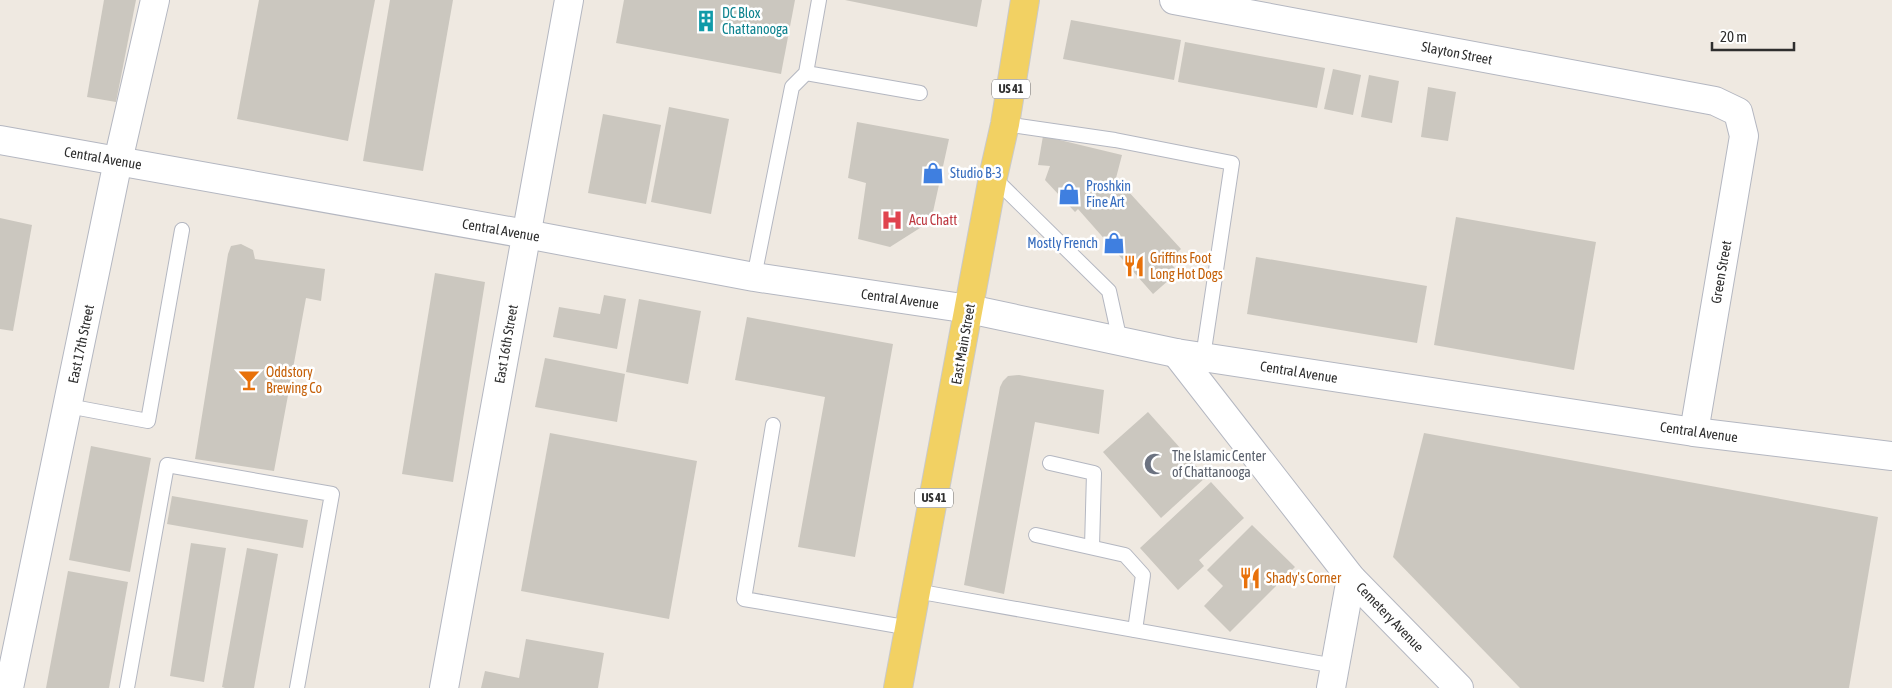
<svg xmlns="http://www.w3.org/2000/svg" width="1892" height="688" viewBox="0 0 1892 688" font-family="'Asap Condensed',sans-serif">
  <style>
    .building { fill: #cbc7bf }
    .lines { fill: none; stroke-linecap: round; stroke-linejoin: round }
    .lane-casing { stroke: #b4b7c1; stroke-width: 16 }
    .street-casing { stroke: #b4b7c1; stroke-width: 30 }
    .secondary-casing { stroke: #b4b7c1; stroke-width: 30 }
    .primary-casing { stroke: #c9c9c9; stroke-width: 30 }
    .lane { stroke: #fff; stroke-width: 14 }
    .street { stroke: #fff; stroke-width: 28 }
    .secondary { stroke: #fff; stroke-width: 28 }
    .primary { stroke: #f2d163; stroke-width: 28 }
    .labels { text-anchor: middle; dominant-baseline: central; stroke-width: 5; stroke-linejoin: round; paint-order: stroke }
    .shield { fill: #fff; stroke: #6d6d6d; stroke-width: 1 }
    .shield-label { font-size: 12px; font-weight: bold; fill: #2e2e2e }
    .culture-label { font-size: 14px; fill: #0d838f; stroke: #fff; text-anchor: start }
    .street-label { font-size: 14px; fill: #2e2e2e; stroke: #fff }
    .shop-label { font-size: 14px; fill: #366cbe; stroke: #fff; text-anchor: start }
    .health-label { font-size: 14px; fill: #be3a42; stroke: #fff; text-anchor: start }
    .food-label { font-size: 14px; fill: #c56008; stroke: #fff; text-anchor: start }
    .worship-label { font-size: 14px; fill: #5b616d; stroke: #fff; text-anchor: start }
  </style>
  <rect width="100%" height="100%" fill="#efe9e1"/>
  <g class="building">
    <polygon points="104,0 136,0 116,102 87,97"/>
    <polygon points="259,0 375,0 348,141 237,119"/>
    <polygon points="390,0 453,0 423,171 363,161"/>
    <polygon points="624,0 795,0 781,74 616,43"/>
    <polygon points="845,0 982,0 977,27"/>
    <polygon points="1071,20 1181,40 1174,80 1063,59"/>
    <polygon points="1185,42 1325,68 1317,108 1178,82"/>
    <polygon points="1333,69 1361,75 1353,115 1324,109"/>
    <polygon points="1369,75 1399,81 1392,123 1361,117"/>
    <polygon points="1428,87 1456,92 1448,141 1421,137"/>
    <polygon points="669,107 729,119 711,214 651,202"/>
    <polygon points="603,114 661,125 646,204 588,193"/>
    <polygon points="857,122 949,139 931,221 890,247 858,239 866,183 848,178"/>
    <polygon points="1043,136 1122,155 1116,178 1181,249 1168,260 1178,272 1153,294 1078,209 1075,212 1045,180 1050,166 1038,165"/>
    <polygon points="1456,217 1596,242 1574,370 1434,345"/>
    <polygon points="0,218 32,225 13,331 0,329"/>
    <polygon points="241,244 253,250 255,259 325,269 321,301 306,298 274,471 195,459 228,254 231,246"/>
    <polygon points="1256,257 1427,286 1417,343 1247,314"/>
    <polygon points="435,273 485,282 453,482 402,474"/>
    <polygon points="604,295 626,299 617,349 553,337 559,307 600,314"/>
    <polygon points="639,299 701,311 688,384 626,372"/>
    <polygon points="747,317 893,344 855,557 798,547 825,397 735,380"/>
    <polygon points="545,358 625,374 617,422 535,407"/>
    <polygon points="1019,375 1104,390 1099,434 1035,422 1004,594 964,585 1000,387 1003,381 1008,376"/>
    <polygon points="1148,412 1206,477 1161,518 1103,452"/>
    <polygon points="550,433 697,461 669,619 521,591"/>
    <polygon points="1424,433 1878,517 1849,688 1520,688 1393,557"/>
    <polygon points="91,446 151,458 130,572 69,560"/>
    <polygon points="1211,482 1244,518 1199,560 1204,566 1178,590 1140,548"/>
    <polygon points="172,496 308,520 303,548 167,524"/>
    <polygon points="1252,525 1295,567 1230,632 1204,606 1223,586 1207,570"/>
    <polygon points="191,543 226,548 204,682 170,676"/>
    <polygon points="247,548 278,554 254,688 225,688 222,687"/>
    <polygon points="68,571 128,582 109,688 46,688"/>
    <polygon points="526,639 604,653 598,688 481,688 485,671 519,678"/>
  </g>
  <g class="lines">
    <g class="lane-casing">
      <g id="lane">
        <polyline points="806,73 920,93"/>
        <polyline points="1005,124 1115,140 1232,163 1203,357"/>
        <polyline points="993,177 1109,291 1120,341"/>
        <polyline points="754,277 792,87 806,73 819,0"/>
        <polyline points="68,406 148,421 182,230"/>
        <polyline points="773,425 744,599 910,628"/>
        <polyline points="1050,463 1094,473 1092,547"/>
        <polyline points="1036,535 1125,555 1143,575 1135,630"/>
        <polyline points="916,591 1335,666"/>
        <polyline points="127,688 167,465 332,494 297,688"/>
      </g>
    </g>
    <g class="street-casing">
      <g id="street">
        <polyline points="1174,0 1715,101 1738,112 1744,136 1694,432"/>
        <polyline points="1176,353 1351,578 1459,688"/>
        <polyline points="9,688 118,161 155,0"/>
        <polyline points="444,688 569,0"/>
        <polyline points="1331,688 1351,578"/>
      </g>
    </g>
    <g class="secondary-casing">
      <polyline id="secondary" points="0,140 526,234 754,277 969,309 1176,353 1694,432 1892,456"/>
    </g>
    <g class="primary-casing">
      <polyline id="primary" points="898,688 993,177 1005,124 1025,0"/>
    </g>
    <use href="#lane" class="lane"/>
    <use href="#street" class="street"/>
    <use href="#secondary" class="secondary"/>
    <use href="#primary" class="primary"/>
  </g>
  <defs>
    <g id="building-bare" transform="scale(1.725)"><path d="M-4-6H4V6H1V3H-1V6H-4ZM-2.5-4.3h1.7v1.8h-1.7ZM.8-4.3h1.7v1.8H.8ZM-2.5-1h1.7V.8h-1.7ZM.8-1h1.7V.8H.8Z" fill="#0f9aa8" stroke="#fff" stroke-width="2.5" paint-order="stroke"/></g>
    <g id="shop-bare" transform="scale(1.725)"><path d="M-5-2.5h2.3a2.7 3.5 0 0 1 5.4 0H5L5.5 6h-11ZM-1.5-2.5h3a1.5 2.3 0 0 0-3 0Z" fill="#3f7fe0" stroke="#fff" stroke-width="2.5" paint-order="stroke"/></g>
    <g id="hospital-bare" transform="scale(1.725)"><path d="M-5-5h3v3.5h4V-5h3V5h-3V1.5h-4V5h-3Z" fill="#e0444e" stroke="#fff" stroke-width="2.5" paint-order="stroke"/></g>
    <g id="restaurant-bare" transform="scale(1.725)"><path d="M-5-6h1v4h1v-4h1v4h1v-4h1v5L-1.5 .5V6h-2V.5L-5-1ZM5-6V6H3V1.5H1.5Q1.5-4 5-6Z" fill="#e8710a" stroke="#fff" stroke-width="2.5" paint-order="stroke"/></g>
    <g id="bar-bare" transform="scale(1.725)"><path d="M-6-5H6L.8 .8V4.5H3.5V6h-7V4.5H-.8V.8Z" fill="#e8710a" stroke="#fff" stroke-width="2.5" paint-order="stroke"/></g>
    <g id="mosque-bare" transform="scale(1.725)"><path d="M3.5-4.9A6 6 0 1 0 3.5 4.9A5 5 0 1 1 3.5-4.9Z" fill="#6b7280" stroke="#fff" stroke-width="2.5" paint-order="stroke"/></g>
  </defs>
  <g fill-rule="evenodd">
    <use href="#building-bare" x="706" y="21"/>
    <use href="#shop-bare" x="933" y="173"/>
    <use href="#shop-bare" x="1069" y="194"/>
    <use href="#hospital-bare" x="892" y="220"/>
    <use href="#shop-bare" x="1114" y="243"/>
    <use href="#restaurant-bare" x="1134" y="266"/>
    <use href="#bar-bare" x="249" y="380"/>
    <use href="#mosque-bare" x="1155" y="464"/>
    <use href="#restaurant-bare" x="1250" y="578"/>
  </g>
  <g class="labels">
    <g class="shield">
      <rect x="992" y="79.5" width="38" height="19" rx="4"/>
      <rect x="915" y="488.5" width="38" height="19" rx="4"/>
    </g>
    <g class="shield-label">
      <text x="1011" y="89">US 41</text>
      <text x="934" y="498">US 41</text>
    </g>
    <g class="culture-label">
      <text x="722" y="13">DC Blox<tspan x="722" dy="16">Chattanooga</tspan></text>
    </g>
    <g class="street-label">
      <text transform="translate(1457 53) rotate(11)">Slayton Street</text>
      <text transform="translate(103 158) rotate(10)">Central Avenue</text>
      <text transform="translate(501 230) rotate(10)">Central Avenue</text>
      <text transform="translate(1721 272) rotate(-80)">Green Street</text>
      <text transform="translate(900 299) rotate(8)">Central Avenue</text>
      <text transform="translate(81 344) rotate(-78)">East 17th Street</text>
      <text transform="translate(506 344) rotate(-80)">East 16th Street</text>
      <text transform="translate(963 344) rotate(-80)">East Main Street</text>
      <text transform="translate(1299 372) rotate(9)">Central Avenue</text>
      <text transform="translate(1699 432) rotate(8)">Central Avenue</text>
      <text transform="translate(1390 617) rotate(46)">Cemetery Avenue</text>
    </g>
    <g class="shop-label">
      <text x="950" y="173">Studio B-3</text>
      <text x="1086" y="186">Proshkin<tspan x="1086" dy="16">Fine Art</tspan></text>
      <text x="1098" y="243" text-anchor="end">Mostly French</text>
    </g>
    <g class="health-label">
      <text x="909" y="220">Acu Chatt</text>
    </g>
    <g class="food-label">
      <text x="1150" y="258">Griffins Foot<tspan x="1150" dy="16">Long Hot Dogs</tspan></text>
      <text x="266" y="372">Oddstory<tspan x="266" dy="16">Brewing Co</tspan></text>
      <text x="1266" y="578">Shady's Corner</text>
    </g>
    <g class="worship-label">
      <text x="1172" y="456">The Islamic Center<tspan x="1172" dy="16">of Chattanooga</tspan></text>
    </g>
  </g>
  <path d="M1712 42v8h82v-8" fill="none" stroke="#2e2e2e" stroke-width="2.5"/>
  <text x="1720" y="42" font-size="15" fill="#2e2e2e" stroke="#ffffff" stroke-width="4" paint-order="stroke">20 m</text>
</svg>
